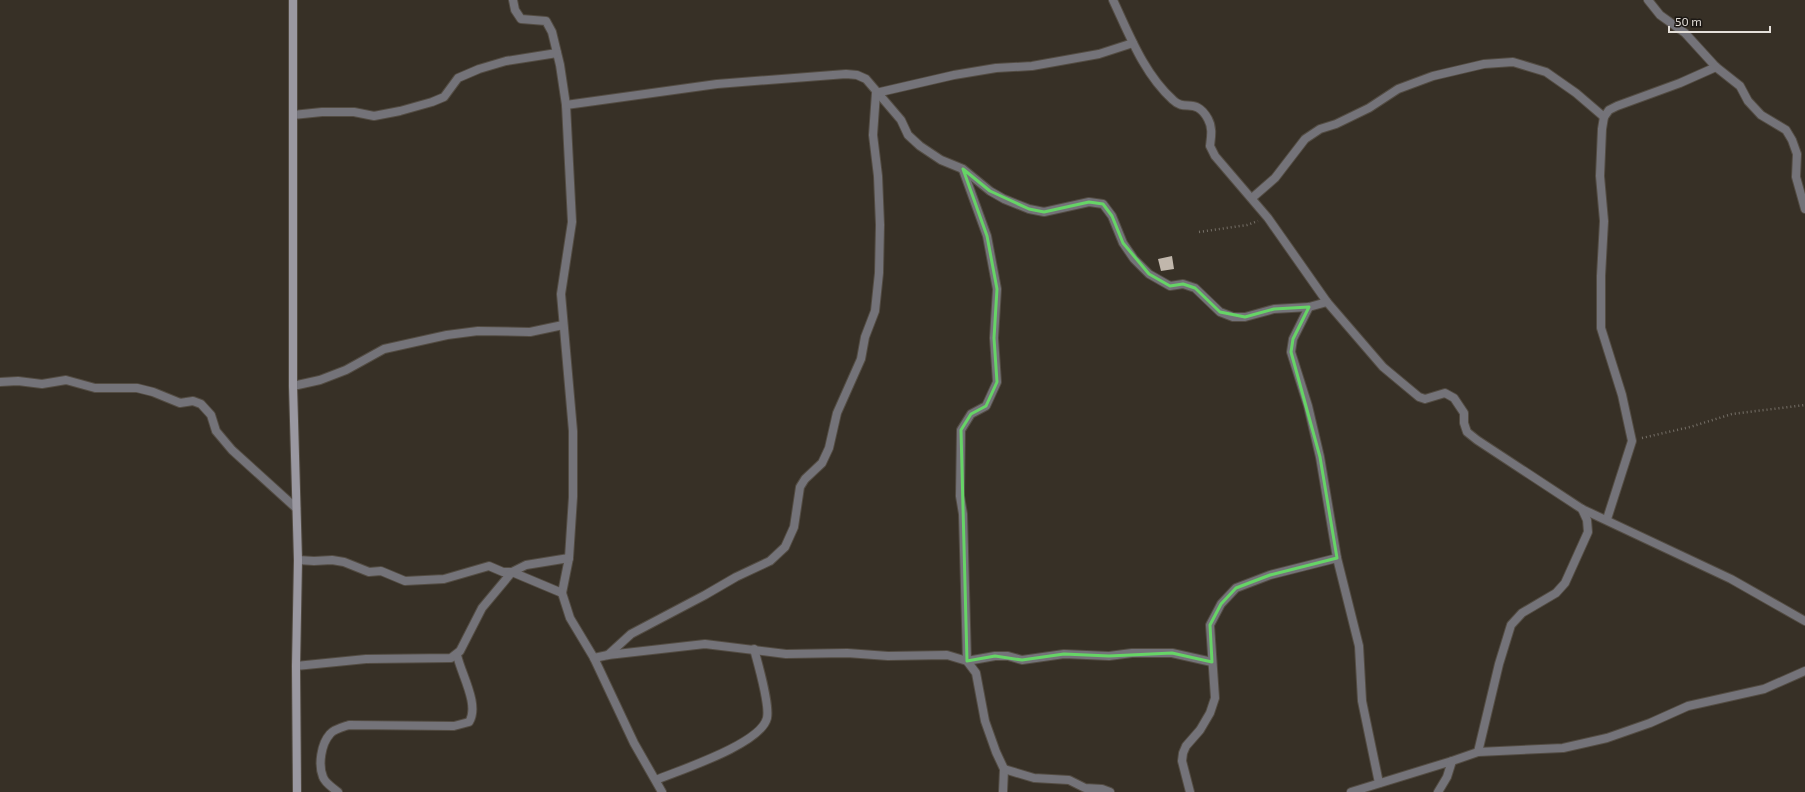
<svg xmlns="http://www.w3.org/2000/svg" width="1805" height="792" viewBox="0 0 1805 792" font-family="'Exo 2',sans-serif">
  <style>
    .building { fill: #c1b7ac }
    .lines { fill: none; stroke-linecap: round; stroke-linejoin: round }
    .minor-casing { stroke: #534c43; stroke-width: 10 }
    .secondary-casing { stroke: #534c43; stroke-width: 10 }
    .path { stroke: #756f67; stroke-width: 2.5; stroke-dasharray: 1 3; stroke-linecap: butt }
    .minor { stroke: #747379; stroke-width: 8 }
    .secondary { stroke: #9a98a1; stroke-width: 8 }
    .marked { fill: none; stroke: #66d466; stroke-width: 3; stroke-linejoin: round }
  </style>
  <rect width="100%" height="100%" fill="#373026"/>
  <polygon class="building" points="1172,256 1174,269 1161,271 1158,259"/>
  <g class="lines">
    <g class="minor-casing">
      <g id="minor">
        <polyline points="513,0 515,10 521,19 546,21 552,32 560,65 566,105 572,222 561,294 573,431 573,497 569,558 562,593 570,618 594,658 634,743 662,792"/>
        <path d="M1113,0C1129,34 1144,74 1173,100C1185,112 1196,97 1208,119C1213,128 1211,137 1210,146L1215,156L1268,218L1327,302L1383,367L1419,397L1425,399L1445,393L1454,398L1464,413V423L1467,432L1477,440L1582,509L1731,579L1805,621"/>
        <polyline points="1648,0 1660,15 1685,33 1716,67 1740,86 1748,101 1761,115 1786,130 1792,140 1797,154 1796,177 1805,209"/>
        <polyline points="566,105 717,84 846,74 857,75 866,79 901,120 908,135 920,146 941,160 963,169 990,191 1004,199 1029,209 1044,212 1089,202 1103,204 1112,216 1123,243 1134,259 1149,274 1170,286 1183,284 1195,288 1220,312 1233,317 1245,317 1274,309 1309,307 1327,302"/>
        <polyline points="293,115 322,112 354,112 374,116 400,111 432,102 444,97 458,78 479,69 506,61 557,53"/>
        <polyline points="963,170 987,236 997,289 994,338 997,382 986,406 971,414 961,430 960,496 963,514 967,661 995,656 1008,656 1022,660 1064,654 1109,656 1132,653 1172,653 1212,662"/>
        <polyline points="1252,198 1275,178 1305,139 1320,129 1336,124 1369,108 1398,89 1433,76 1484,64 1513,62 1546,72 1576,93 1604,117"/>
        <polyline points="1309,307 1293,339 1291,352 1308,406 1320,457 1337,558 1359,646 1362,701 1379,783"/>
        <polyline points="0,382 18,381 42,384 66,380 95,388 137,388 153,392 180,403 193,401 201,404 211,415 216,431 232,450 296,508"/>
        <polyline points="293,386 320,380 346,370 384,349 447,335 478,331 530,332 563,325"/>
        <polyline points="1607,519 1632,441 1622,395 1601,328 1601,276 1604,221 1600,176 1602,129 1604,117 1609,110 1617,106 1680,83 1716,67"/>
        <polyline points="298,560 314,561 332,560 344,562 369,572 381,571 405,581 444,579 489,566 503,572 512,572 562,593"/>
        <polyline points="608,655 631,634 705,595 736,577 770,561 785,547 794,527 800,487 805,479 822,463 829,448 837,413 861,359 865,337 875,311 879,273 880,225 878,176 873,135 876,93 954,75 996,68 1032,66 1099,54 1133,43"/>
        <polyline points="594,658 608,655 705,644 786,654 847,653 888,656 947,655 967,661 976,673 985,721 996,752 1004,769 1003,792"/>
        <polyline points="296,666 366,659 451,658 460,651 482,608 512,572 526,565 569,558"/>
        <polyline points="1478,752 1563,748 1607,738 1650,723 1688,706 1764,689 1805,671"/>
        <polyline points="1004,769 1034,778 1069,780 1085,788 1102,789 1110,792"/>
        <path d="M656,780C680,770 761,744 767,718C770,704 758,664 754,649"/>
        <path d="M338,792C333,788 325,783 323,777C318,765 321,744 330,734C334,729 343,727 349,725L454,726L469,722C480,705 461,674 457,655"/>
        <polyline points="1190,792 1182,761 1183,753 1186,746 1200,730 1210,713 1215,698 1210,625 1221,604 1236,588 1270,575 1337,558"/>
        <polyline points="1351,792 1452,761 1478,752 1499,664 1511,625 1522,613 1556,593 1565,583 1588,532 1587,520 1582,509"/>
        <polyline points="1438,792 1447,777 1452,761"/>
      </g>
    </g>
    <g class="secondary-casing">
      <polyline id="secondary" points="293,0 293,386 298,560 296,666 297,792"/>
    </g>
    <g class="path">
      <polyline points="1199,232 1247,225 1258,221"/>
      <polyline points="1642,438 1690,427 1732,414 1805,405"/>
    </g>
    <use href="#minor" class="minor"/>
    <use href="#secondary" class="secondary"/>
  </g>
  <path class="marked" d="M963,169L990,191L1029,209L1044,212L1089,202L1103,204L1112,216L1123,243L1149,274L1170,286L1183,284L1195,288L1220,312L1245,317L1274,309L1309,307L1293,339L1291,352L1320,457L1337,558L1270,575L1236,588L1221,604L1210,625L1212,662L1172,653L1109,656L1064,654L1022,660L995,656L967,661L961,430L971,414L986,406L997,382L994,338L997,289L987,236Z"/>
  <path d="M1669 26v6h101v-6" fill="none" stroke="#e5e0da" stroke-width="2"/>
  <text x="1675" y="26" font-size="12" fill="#e5e0da" stroke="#1c1814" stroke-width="3" paint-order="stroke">50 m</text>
</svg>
